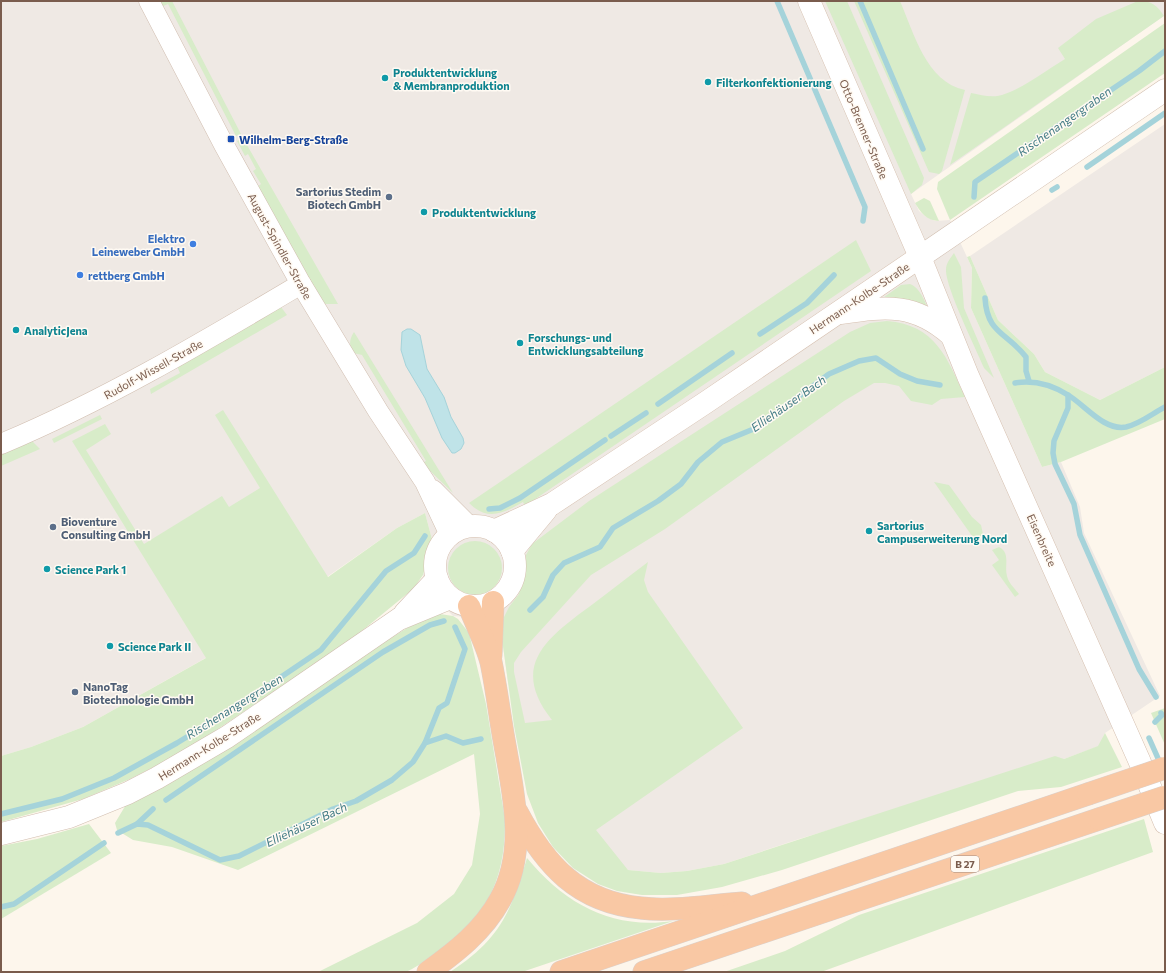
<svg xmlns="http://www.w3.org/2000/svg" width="1166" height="973" viewBox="0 0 1166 973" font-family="Commissioner,sans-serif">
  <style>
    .industrial { fill: #efe9e4 }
    .green { fill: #d8ecc9 }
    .water { fill: #bfe3e8; stroke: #a5d3da }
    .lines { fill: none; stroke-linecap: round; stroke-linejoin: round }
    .stream { stroke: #a5d3da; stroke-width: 5.5 }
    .minor-casing { stroke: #d1beb0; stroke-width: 21 }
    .tertiary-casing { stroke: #d1beb0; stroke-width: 23 }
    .secondary-casing { stroke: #d6c0b0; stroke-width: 23 }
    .trunk-casing { stroke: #dad1cd; stroke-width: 23 }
    .minor { stroke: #fff; stroke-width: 20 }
    .tertiary { stroke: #fff; stroke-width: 22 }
    .secondary { stroke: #fff; stroke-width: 22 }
    .trunk { stroke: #f9c8a4; stroke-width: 22 }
    .trunk-bridge-casing { stroke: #dad1cd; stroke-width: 23; stroke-linecap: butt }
    .trunk-bridge { stroke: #f9c8a4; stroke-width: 22 }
    .culture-dot { fill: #0f9aa8; stroke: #fffaf3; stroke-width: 1.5 }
    .transit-dot { fill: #1a4fb4; stroke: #fffaf3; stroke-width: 1.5 }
    .service-dot { fill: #5c6f8a; stroke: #fffaf3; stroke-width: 1.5 }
    .shop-dot { fill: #3f7fe0; stroke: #fffaf3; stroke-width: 1.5 }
    .labels { text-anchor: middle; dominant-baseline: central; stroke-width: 3; stroke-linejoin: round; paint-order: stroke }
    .shield { fill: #fffaf3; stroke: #a28b7f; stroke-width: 1 }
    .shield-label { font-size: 10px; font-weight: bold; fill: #7a5c4d }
    .culture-label { font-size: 11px; font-weight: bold; fill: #0d838f; stroke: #fffaf3; text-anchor: start }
    .street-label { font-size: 11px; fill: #7a5c4d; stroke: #fffaf3 }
    .transit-label { font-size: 11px; font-weight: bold; fill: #164399; stroke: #fffaf3; text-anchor: start }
    .service-label { font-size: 11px; font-weight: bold; fill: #4e5e75; stroke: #fffaf3; text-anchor: start }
    .shop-label { font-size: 11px; font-weight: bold; fill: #366cbe; stroke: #fffaf3; text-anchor: end }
    .water-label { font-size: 12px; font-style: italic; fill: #437c86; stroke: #fffaf3 }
  </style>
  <rect width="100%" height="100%" fill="#fdf6ec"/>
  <g class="industrial">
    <polygon points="1,1 1165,1 1165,15 911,194 919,211 925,216 935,221 950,220 972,268 971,308 1042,467 1061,462 1080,507 1084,533 1160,696 1105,733 1099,746 1064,759 799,839 724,864 687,871 661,873 628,870 562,824 508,682 502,639 480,618 453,616 431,594 423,575 433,543 425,513 397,528 234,642 83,727 31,747 1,756"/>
    <polygon points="1165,124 1165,367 1100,400 1045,372 1034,354 998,320 970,256"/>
  </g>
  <g class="green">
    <polygon points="158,1 172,1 241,134 236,136 168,4 161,7"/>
    <polygon points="825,1 847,1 924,178 922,185 911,194"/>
    <path d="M854,1H900C914,33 926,82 965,90L942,171L939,174L929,172Z"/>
    <path d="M1138,1C1152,1 1157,5 1164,16L950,165L971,93C981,95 992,98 1002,95C1024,88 1045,71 1065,59L1058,48L1096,19Z"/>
    <polygon points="1165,23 1165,73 950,220 937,189 938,182"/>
    <polygon points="243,138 338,304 324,304 257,187 261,184 253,171 256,169 248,154 245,156 237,141"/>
    <path d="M924,198L930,201L939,221C927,221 920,212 915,203Z"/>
    <path d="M856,240L871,271L525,506L523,502C504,513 488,522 469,503Z"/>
    <path d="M954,253L961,267L964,308L994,378L984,368C976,349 945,286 946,270C946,263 950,259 954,253Z"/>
    <polygon points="970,256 998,320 1034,354 1045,372 1100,400 1165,367 1165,419 1061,462 1042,467 971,308 972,268 967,257"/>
    <path d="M910,284C922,289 926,305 931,316L873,305L901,285Z"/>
    <polygon points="281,307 287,315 151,394 150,389 180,373 177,366"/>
    <path d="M887,321C936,325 947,358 965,397L941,399L932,405L911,401L899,386L885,383H874L844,401L665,529L591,575L521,652L514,663V672L525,723L552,720C510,667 545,639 589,607C609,592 628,577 648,562L644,580L648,592L743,728L596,830L628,870L661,873L687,871L724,864L1055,756L1064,759L1098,746L1105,733L1122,767L1061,787L1018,791L782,870L722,887L677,895H642L617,891L598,884L573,868L553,847L538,823L527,794L514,726L502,639L503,619L509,607L519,594L526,555L532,544L589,501L850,332L870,323Z"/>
    <path d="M354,332L453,493L422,463L426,461L362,355L353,353C349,345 349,340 354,332Z"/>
    <polygon points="223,410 328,577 397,528 425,513 433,543 423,575 413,589 352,639 185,751 130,779 83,799 1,822 1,756 31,747 83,727 206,658 72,441 105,424 111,434 86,450 144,544 222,496 229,507 260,488 215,415"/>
    <polygon points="100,415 102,419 54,443 52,439"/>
    <polygon points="31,440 40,449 1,466 1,452"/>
    <polygon points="934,482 949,485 972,517 981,525 983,534 980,540 977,543"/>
    <circle cx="475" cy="568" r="27"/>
    <path d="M999,547C1011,553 1004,566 1007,576C1008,582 1015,589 1019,594L1015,597L992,565L999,560L992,550Z"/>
    <path d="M440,614L453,616L458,619L469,633L486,704L505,819C506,882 485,920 433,955C425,960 414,970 404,972C397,973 387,972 380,972C359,972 339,972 318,972L417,923L454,894L472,865L480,814L474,754L238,870L172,847L133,840L117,830L115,823L127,803L407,628L428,618Z"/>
    <polygon points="1165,708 1165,745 1151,713"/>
    <polygon points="1144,819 1153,852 821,972 724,972 785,951 859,915"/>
    <polygon points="89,824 111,853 1,919 1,846 37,839"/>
    <path d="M527,858C565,904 612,930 673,921L522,972H450C500,939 510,914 527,858Z"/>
  </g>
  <polygon class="water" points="407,329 411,329 420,335 427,369 444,397 451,417 463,438 464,443 461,449 455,453 452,453 442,438 425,398 406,366 401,350 402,332"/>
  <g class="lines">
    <g class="stream">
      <polyline points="777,1 865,207 863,221"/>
      <polyline points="860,1 923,149"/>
      <polyline points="1087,167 1165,113"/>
      <polyline points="1052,190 1057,187"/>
      <polyline points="974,197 975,182 1139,71 1165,51"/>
      <path d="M985,298C987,334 1007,332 1026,357V371L1029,381"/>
      <polyline points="760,334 807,303 834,275"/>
      <path d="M1015,383C1033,380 1052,385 1068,395C1085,405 1104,431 1126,427C1140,424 1153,413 1165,407"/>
      <polyline points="1068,395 1068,408 1054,441 1053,453 1055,464 1074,504 1080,535 1139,669 1156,697"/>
      <polyline points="658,404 732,353"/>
      <polyline points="611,436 646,413"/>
      <polyline points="489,509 500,508 520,498 605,440"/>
      <polyline points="530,610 543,597 553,575 564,563 600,547 613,528 658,501 681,484 698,462 722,442 756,428 829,374 859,361 876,358 900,374 917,381 940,385"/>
      <polyline points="1155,722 1162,715 1161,713"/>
      <polyline points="1149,738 1161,765"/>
      <polyline points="425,743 439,708 447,703 465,649 455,627"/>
      <polyline points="166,800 383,652 430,625 444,621"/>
      <polyline points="1,814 62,799 114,778 177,743 253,696 321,650 386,571 414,553 425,536"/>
      <polyline points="137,824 153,809"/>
      <polyline points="118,833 137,824 148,825 220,860 239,856 333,809 356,801 392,780 413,762 425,743 446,736 463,743 481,739"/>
      <polyline points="1,907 14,904 104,843"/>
    </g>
    <g class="minor-casing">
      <g id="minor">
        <polyline points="149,1 224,145 301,284 378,411 425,482 450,535"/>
        <path d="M1,444C106,400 203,342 301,284"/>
        <polyline points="433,490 470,527"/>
      </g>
    </g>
    <g class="tertiary-casing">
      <g id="tertiary">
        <polyline points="920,257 1165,90"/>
        <polyline points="405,613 437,579"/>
        <polyline points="1,834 69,817 128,793 157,778 227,737 399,619 450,598"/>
      </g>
    </g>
    <g class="secondary-casing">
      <g id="secondary">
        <polyline points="809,1 920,257 968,376 1139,760 1165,823"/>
        <path d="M842,313C886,306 915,303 951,335"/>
        <circle cx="475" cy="566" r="40"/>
        <polyline points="494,531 552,504 705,403 920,257"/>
        <polyline points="512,551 546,510"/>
      </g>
    </g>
    <g class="trunk-casing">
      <g id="trunk">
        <polyline points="491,655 493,602"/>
        <path d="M517,812C545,865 578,902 641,908C672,912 711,905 742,903"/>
        <path d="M428,972C456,952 483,931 500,900C529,849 512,788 503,734C499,710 496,686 491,662C486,643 476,624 469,606"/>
        <polyline points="561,972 1088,794"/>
        <polyline points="644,972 1099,819"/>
      </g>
    </g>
    <use href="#minor" class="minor"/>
    <use href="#tertiary" class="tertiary"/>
    <use href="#secondary" class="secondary"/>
    <use href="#trunk" class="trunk"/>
    <g class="trunk-bridge-casing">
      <g id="trunk-bridge">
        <polyline points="1088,794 1165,768"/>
        <polyline points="1099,819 1165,797"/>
      </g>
    </g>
    <use href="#trunk-bridge" class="trunk-bridge"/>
  </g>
  <g class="culture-dot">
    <circle cx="385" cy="78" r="4"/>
    <circle cx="708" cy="82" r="4"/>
    <circle cx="424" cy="212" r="4"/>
    <circle cx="16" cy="330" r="4"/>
    <circle cx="520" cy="343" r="4"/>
    <circle cx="869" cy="531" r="4"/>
    <circle cx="47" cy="569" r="4"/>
    <circle cx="110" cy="646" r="4"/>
  </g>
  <rect class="transit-dot" x="227" y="135" width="8" height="8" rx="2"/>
  <g class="service-dot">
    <circle cx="389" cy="197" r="4"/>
    <circle cx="53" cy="527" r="4"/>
    <circle cx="75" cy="692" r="4"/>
  </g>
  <g class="shop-dot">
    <circle cx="193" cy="244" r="4"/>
    <circle cx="80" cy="275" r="4"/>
  </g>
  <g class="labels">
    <rect class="shield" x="951" y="856" width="28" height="16" rx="3"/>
    <g class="shield-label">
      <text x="965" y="864">B 27</text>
    </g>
    <g class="culture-label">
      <text x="393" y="72">Produktentwicklung<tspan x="393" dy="13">&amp; Membranproduktion</tspan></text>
      <text x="716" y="82">Filterkonfektionierung</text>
      <text x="432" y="212">Produktentwicklung</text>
      <text x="24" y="330">AnalyticJena</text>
      <text x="528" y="337">Forschungs- und<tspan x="528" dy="13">Entwicklungsabteilung</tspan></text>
      <text x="877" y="525">Sartorius<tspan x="877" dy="13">Campuserweiterung Nord</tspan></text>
      <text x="55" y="569">Science Park 1</text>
      <text x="118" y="646">Science Park II</text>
    </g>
    <g class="street-label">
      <text transform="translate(864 129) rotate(67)">Otto-Brenner-Straße</text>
      <text transform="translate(280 246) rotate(61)">August-Spindler-Straße</text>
      <text transform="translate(859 298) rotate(-34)">Hermann-Kolbe-Straße</text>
      <text transform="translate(153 369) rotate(-29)">Rudolf-Wissell-Straße</text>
      <text transform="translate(1042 540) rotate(66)">Eisenbreite</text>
      <text transform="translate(209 746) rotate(-32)">Hermann-Kolbe-Straße</text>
    </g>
    <g class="transit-label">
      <text x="239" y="139">Wilhelm-Berg-Straße</text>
    </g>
    <g class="service-label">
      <text x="381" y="191" text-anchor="end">Sartorius Stedim<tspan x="381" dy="13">Biotech GmbH</tspan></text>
      <text x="61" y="521">Bioventure<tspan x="61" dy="13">Consulting GmbH</tspan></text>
      <text x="83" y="686">NanoTag<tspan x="83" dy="13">Biotechnologie GmbH</tspan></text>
    </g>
    <g class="shop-label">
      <text x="185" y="238">Elektro<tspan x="185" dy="13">Leineweber GmbH</tspan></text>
      <text x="88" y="275" text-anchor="start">rettberg GmbH</text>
    </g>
    <g class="water-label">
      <text transform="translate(1064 121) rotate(-35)">Rischenangergraben</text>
      <text transform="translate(788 403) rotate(-35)">Elliehäuser Bach</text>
      <text transform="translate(234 706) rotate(-32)">Rischenangergraben</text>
      <text transform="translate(306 824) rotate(-25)">Elliehäuser Bach</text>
    </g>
  </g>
  <rect width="1166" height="973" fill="none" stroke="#7a5c4d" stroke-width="4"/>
</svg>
